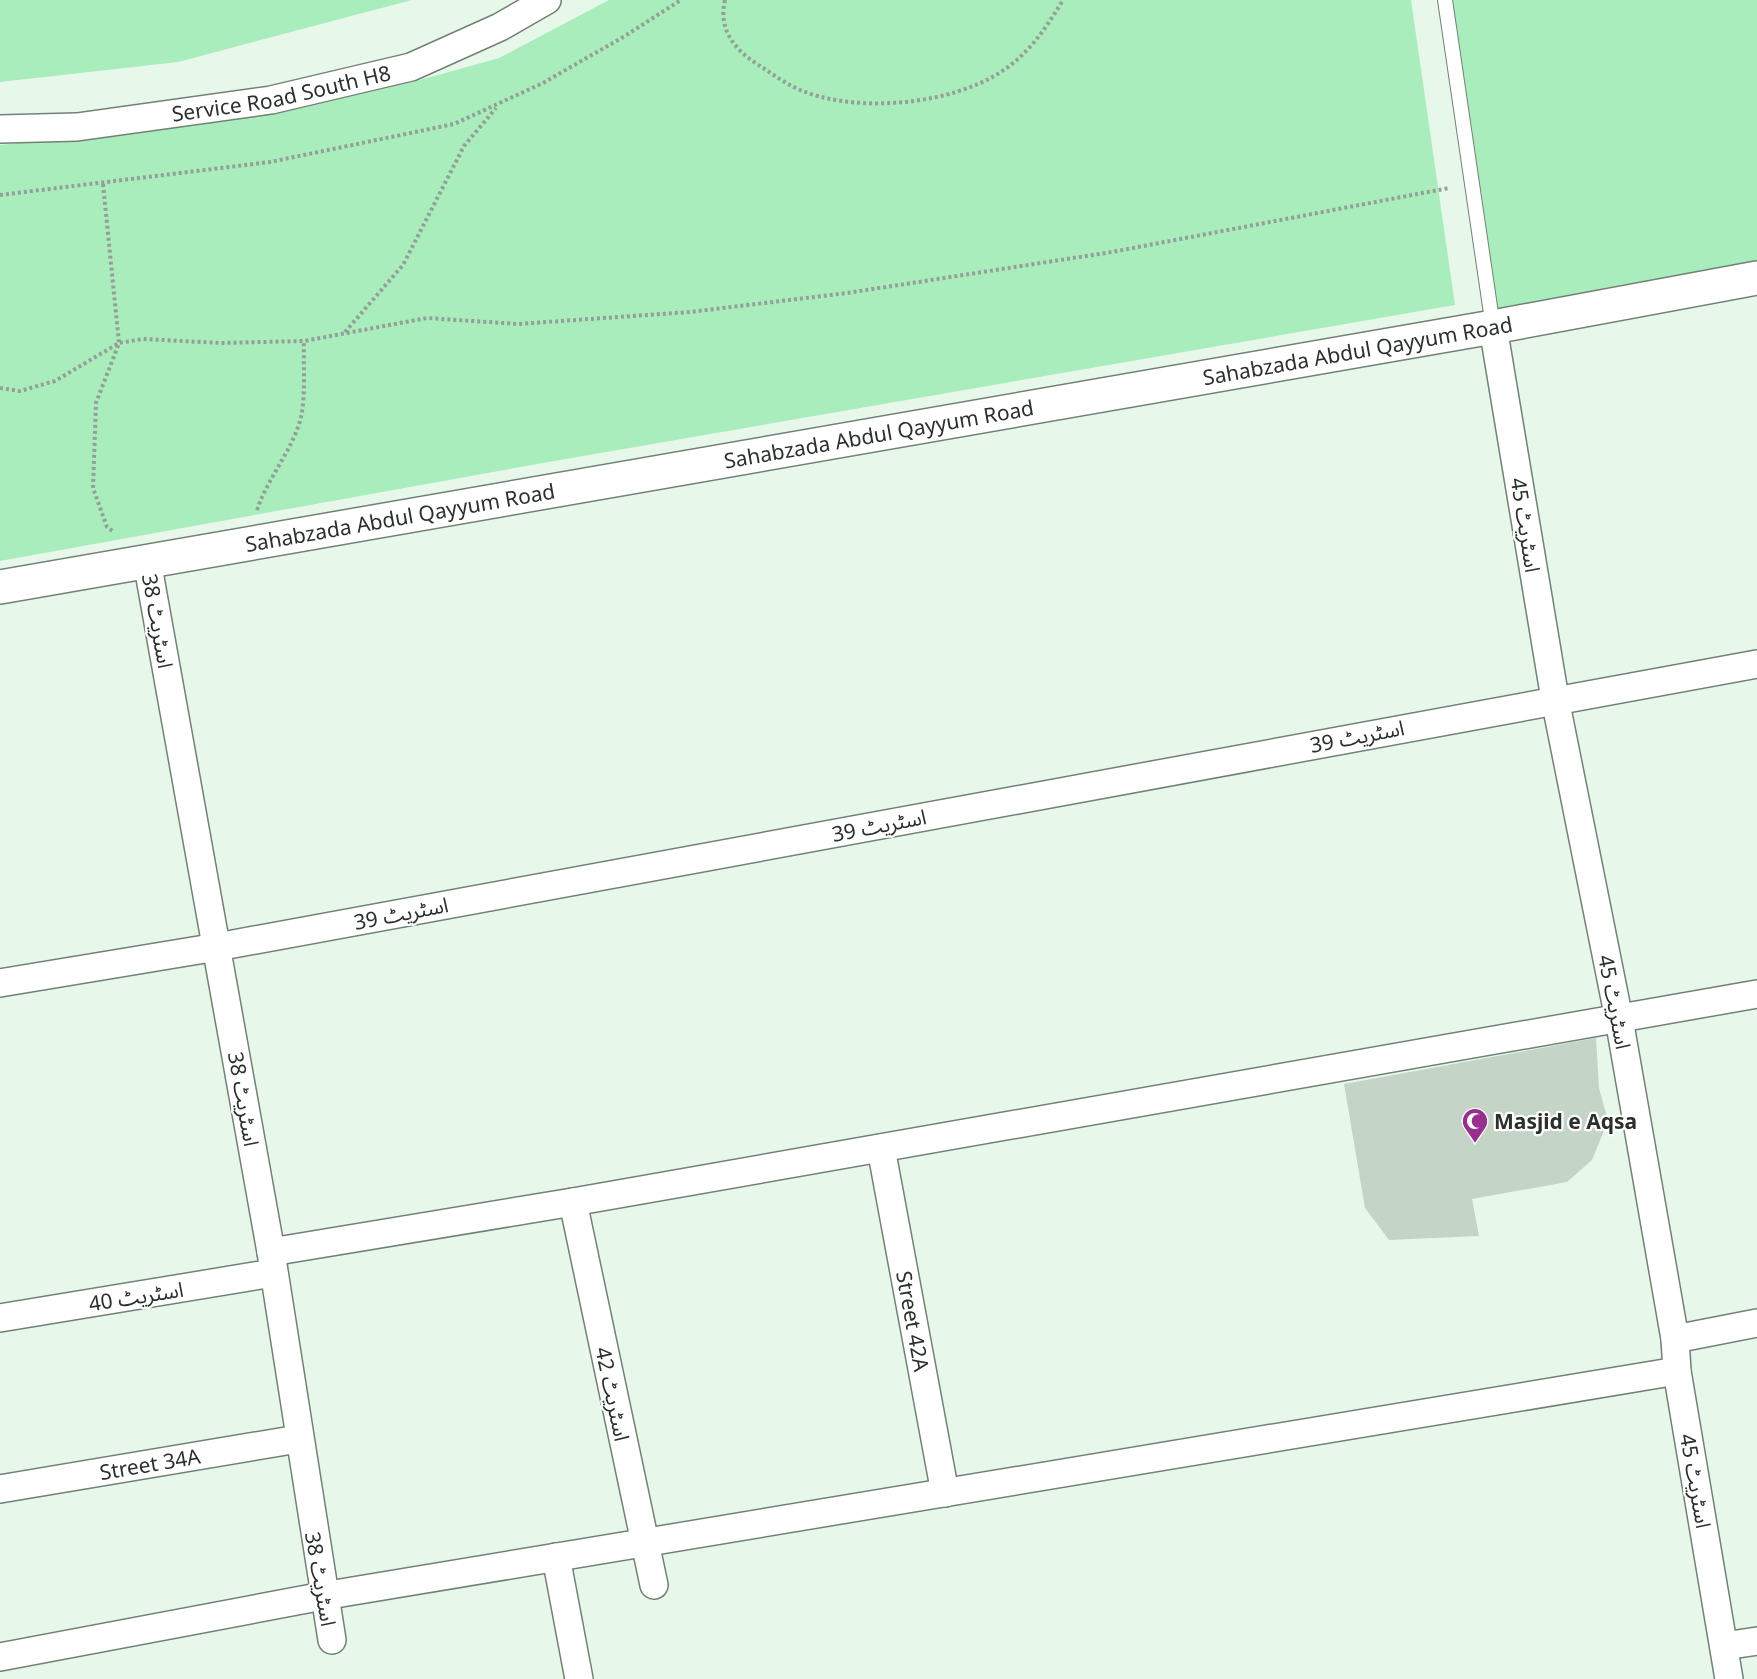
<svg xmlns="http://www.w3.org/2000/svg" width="1757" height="1679" viewBox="0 0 1757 1679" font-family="'Noto Sans','Noto Sans Arabic',sans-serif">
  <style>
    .green { fill: #a9edbc }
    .building { fill: #c4d5c8 }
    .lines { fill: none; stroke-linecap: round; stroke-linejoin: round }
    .lane-casing { stroke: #728176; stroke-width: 16 }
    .street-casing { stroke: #728176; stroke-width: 30 }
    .secondary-casing { stroke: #728176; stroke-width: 36 }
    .path { stroke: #94a097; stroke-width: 4; stroke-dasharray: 3 3; stroke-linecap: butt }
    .lane { stroke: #fff; stroke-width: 14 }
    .street { stroke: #fff; stroke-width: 27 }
    .secondary { stroke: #fff; stroke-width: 33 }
    .labels { text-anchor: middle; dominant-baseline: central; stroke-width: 4.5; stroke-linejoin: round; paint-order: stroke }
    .street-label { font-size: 21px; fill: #2a302b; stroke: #fff }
    .poi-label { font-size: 21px; font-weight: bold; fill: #2a302b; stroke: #fff; text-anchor: start }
  </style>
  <rect width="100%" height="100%" fill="#e7f8eb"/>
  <g class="green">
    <polygon points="0,0 412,0 178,62 0,82"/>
    <polygon points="609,0 1411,0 1455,305 537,464 0,561 0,145 302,108 413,82 499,58"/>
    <polygon points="1445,0 1757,0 1757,278 1493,327"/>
  </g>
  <polygon class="building" points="1596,1038 1599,1088 1608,1121 1592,1160 1567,1182 1472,1199 1479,1236 1389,1240 1365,1208 1344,1084"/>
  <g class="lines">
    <g class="lane-casing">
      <polyline id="lane" points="1445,0 1493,327"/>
    </g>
    <g class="street-casing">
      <g id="street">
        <path id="s1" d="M0,129L77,127L271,100L411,67L500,27L547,0"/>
        <polyline points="1493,327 1555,699 1619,1019 1675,1339 1677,1371 1729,1679"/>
        <polyline points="147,561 271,1252 332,1640"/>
        <polyline points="0,983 217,947 1757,664"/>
        <path id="s2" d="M881,1148L945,1493"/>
        <polyline points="573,1202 654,1585"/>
        <polyline points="271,1252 573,1202 1757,994"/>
        <polyline points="0,1318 273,1273"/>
        <polyline points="1675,1339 1757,1323"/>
        <path id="s3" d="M0,1489L298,1439"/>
        <polyline points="556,1557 579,1679"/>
        <polyline points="1724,1646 1757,1641"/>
        <polyline points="0,1657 323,1596 1677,1371"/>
      </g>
    </g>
    <g class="secondary-casing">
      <g id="secondary">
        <path id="s4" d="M0,587L1493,327L1757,278"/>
      </g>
    </g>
    <g class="path">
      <path d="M725,0C718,29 734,49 757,64C771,73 784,83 800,90C851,111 927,106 978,84C1020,66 1040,38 1063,0"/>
      <polyline points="103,184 119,343 96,403 93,488 107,527 114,532"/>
      <polyline points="0,195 270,162 454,124 543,83 625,36 681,0"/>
      <polyline points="345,332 403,265 464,146 496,108"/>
      <polyline points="0,388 20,391 55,381 119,343 143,339 221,343 304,341 427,318 518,324 690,312 847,293 1112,252 1449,188"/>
      <path d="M257,510C268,477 293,450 301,417C306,394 303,365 304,341"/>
    </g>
    <use href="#lane" class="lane"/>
    <use href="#street" class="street"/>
    <use href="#secondary" class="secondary"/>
  </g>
  <defs>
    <g id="mosque-pin" transform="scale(1.35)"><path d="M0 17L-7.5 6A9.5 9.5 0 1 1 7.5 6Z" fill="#9a2e8f" stroke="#fff"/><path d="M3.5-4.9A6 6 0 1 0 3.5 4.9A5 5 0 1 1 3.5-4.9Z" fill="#fff"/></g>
  </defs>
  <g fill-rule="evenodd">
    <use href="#mosque-pin" x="1475" y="1121"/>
  </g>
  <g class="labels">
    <g class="street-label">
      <text stroke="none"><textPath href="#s1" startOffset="284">Service Road South H8</textPath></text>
      <text stroke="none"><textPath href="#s4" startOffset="1378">Sahabzada Abdul Qayyum Road</textPath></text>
      <text stroke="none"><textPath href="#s4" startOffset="892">Sahabzada Abdul Qayyum Road</textPath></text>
      <text stroke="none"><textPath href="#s4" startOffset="406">Sahabzada Abdul Qayyum Road</textPath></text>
      <text transform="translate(1526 525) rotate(81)">اسٹریٹ 45</text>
      <text transform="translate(158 621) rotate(80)">اسٹریٹ 38</text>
      <text transform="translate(1357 736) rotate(-11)">اسٹریٹ 39</text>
      <text transform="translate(879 825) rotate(-11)">اسٹریٹ 39</text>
      <text transform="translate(401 913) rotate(-11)">اسٹریٹ 39</text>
      <text transform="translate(1615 1002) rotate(79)">اسٹریٹ 45</text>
      <text transform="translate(244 1099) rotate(80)">اسٹریٹ 38</text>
      <text transform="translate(136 1296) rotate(-9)">اسٹریٹ 40</text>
      <text stroke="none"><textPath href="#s2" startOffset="176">Street 42A</textPath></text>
      <text transform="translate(613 1394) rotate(78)">اسٹریٹ 42</text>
      <text stroke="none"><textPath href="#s3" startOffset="152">Street 34A</textPath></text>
      <text transform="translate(1696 1481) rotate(80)">اسٹریٹ 45</text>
      <text transform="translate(321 1579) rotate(80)">اسٹریٹ 38</text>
    </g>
    <g class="poi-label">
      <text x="1494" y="1121">Masjid e Aqsa</text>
    </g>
  </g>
</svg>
